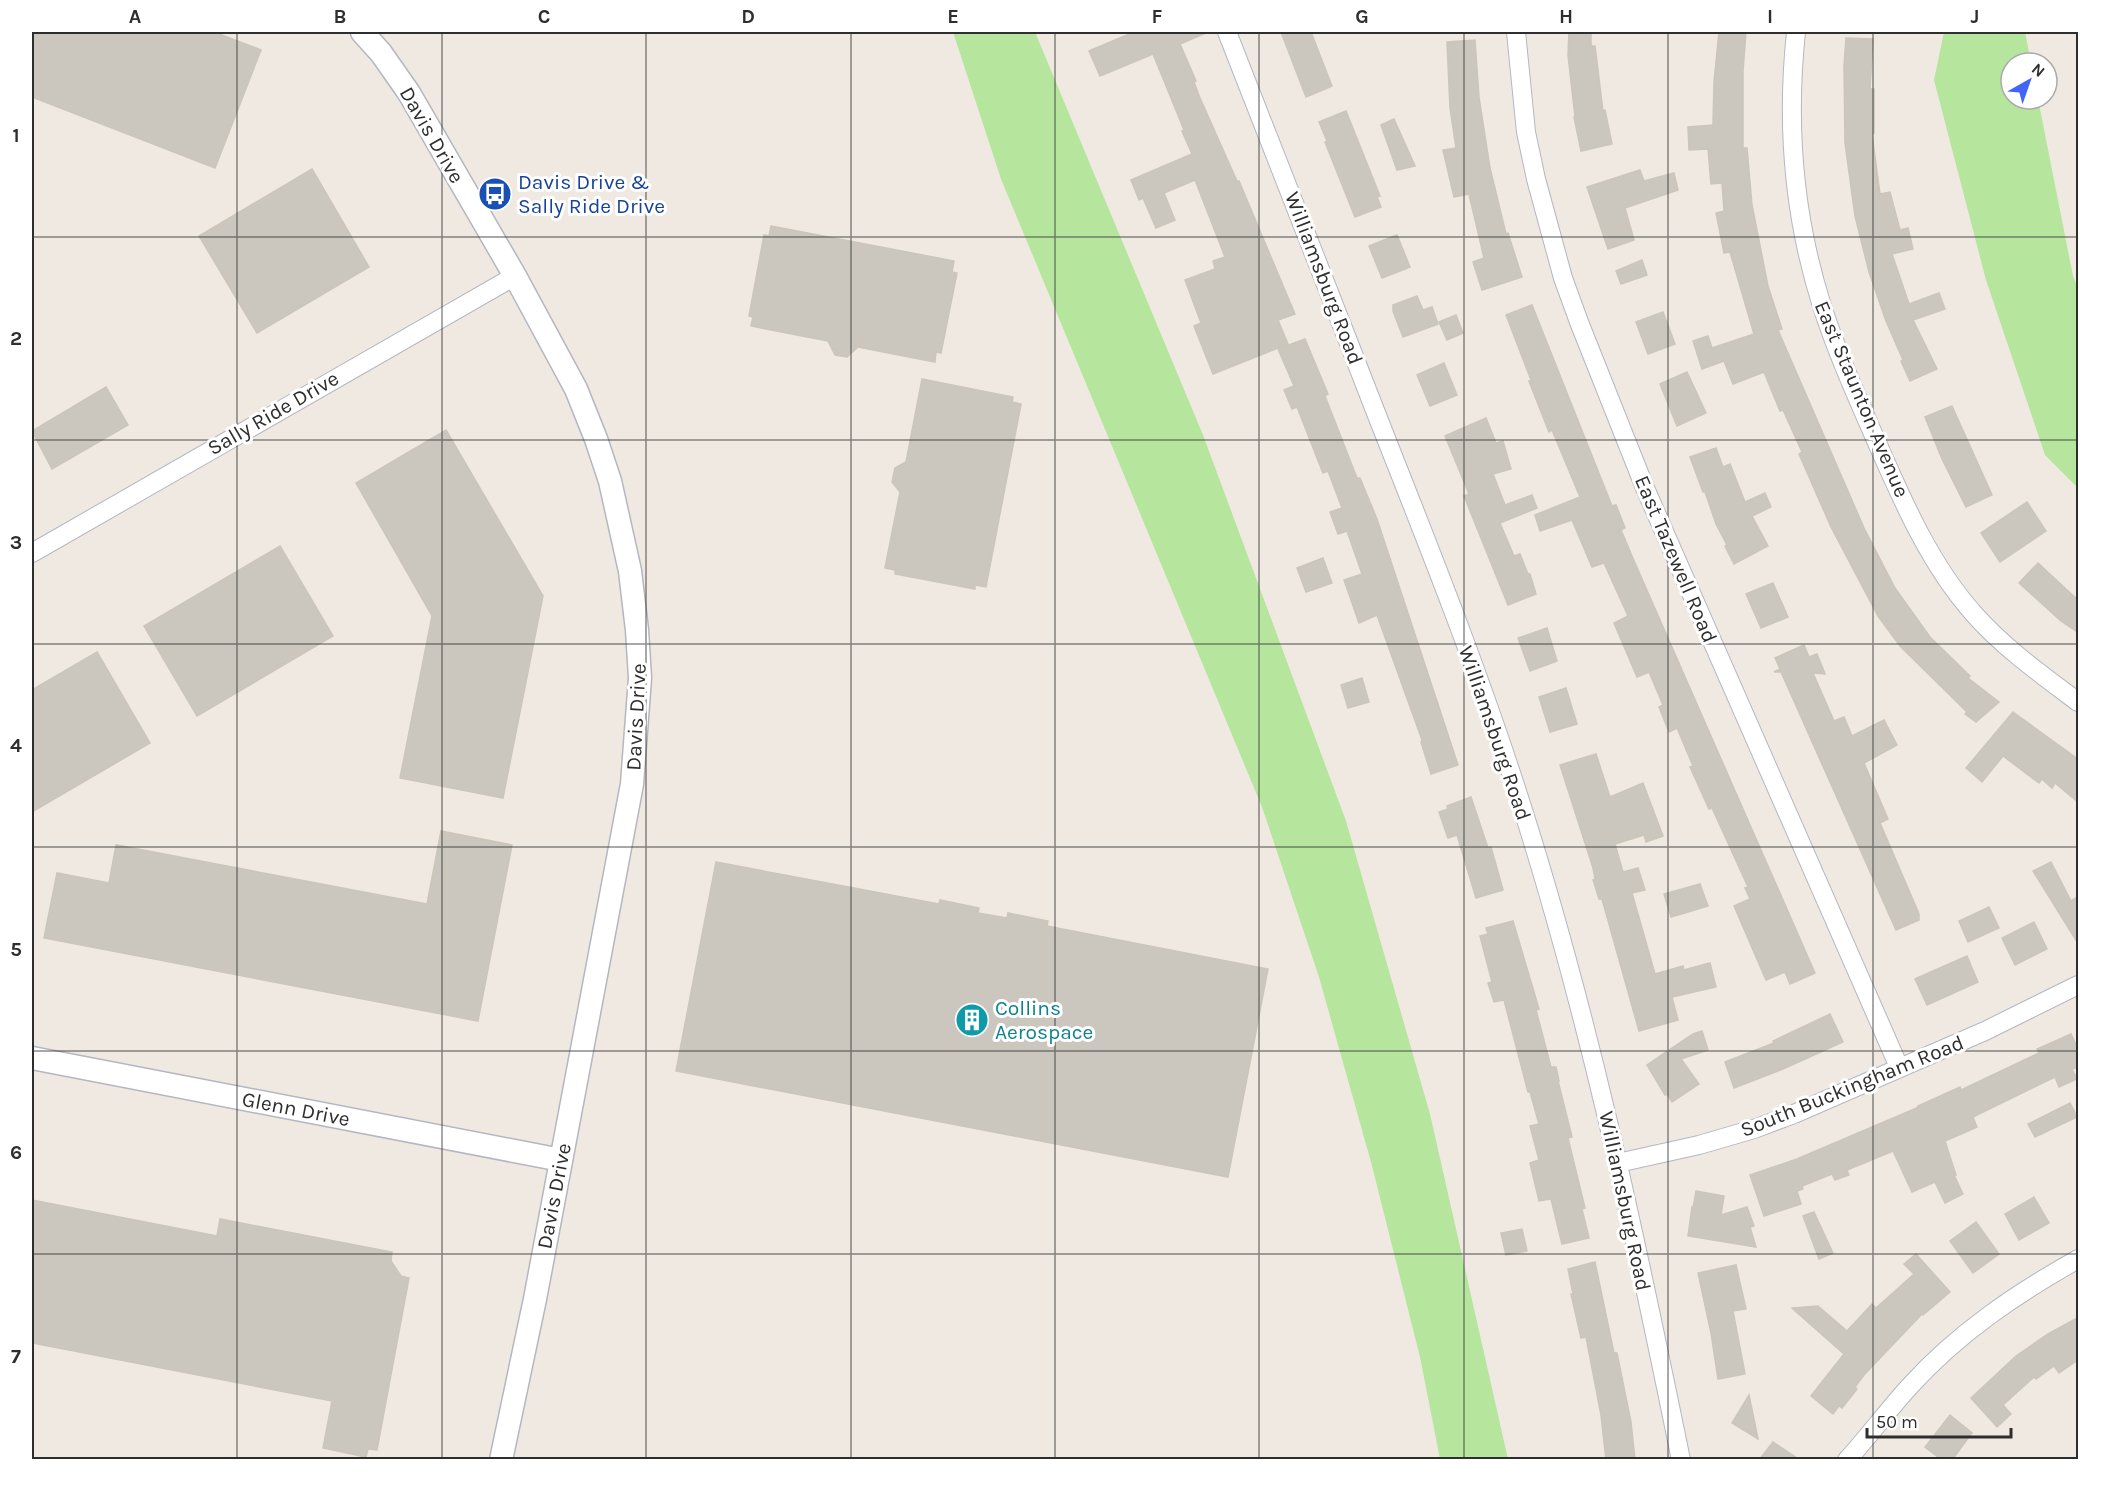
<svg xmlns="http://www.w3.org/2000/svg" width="2110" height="1491" viewBox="0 0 2110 1491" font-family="Karla,sans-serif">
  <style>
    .green { fill: #b6e59e }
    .building { fill: #cbc7bf; stroke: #cbc5ba; stroke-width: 1.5 }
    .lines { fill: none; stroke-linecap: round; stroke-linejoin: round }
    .minor-casing { stroke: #b4b7c1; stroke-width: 20 }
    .tertiary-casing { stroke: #b4b7c1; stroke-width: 25 }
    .minor { stroke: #fff; stroke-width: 18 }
    .tertiary { stroke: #fff; stroke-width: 22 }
    .grid { fill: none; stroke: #2e2e2e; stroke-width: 1.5; stroke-opacity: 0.55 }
    .labels { text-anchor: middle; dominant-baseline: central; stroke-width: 6; stroke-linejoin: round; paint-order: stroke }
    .street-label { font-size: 21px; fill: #2e2e2e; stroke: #fff }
    .transit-label { font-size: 21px; fill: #164399; stroke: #fff; text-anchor: start }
    .culture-label { font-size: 21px; fill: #0d838f; stroke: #fff; text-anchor: start }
    .neatline { fill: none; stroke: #2e2e2e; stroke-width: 2 }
    .grid-label { font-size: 20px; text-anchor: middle; font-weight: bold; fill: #2e2e2e }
  </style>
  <rect width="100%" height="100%" fill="#efe9e1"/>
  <g class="green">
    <polygon points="953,32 1035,32 1203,435 1346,821 1430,1114 1508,1459 1440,1459 1420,1357 1371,1162 1319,977 1262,807 1001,179"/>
    <polygon points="1944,32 2025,32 2031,63 2011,63 2011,99 2038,99 2073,276 2078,288 2078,488 2045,455 1986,280 1934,80"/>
  </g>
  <g class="building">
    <polygon points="32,32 214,32 261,50 215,168 32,97"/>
    <polygon points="1134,32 1208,32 1180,44 1196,81 1194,82 1200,98 1237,181 1239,181 1295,314 1278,320 1288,344 1213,374 1194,326 1201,323 1185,280 1215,269 1213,261 1225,257 1195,180 1164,193 1175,220 1156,228 1143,198 1139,200 1131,180 1192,154 1182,131 1184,130 1153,54 1100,76 1089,51"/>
    <polygon points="1281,32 1311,32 1332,86 1306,97"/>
    <polygon points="1569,32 1591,32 1591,46 1595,46 1603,111 1605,110 1612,144 1581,151 1574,117 1575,117 1568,55"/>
    <polygon points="1719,32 1746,32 1743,71 1743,148 1747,148 1752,205 1768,286 1782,329 1778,330 1864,528 1895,588 1930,637 1970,676 1968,678 1999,702 1976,722 1965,714 1967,712 1900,646 1878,616 1831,527 1799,454 1802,452 1783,410 1780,411 1764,372 1733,384 1724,361 1702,369 1693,341 1708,336 1712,348 1754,334 1730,252 1724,253 1716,213 1724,211 1722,183 1711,184 1708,149 1689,150 1688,127 1713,125 1714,82"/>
    <polygon points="1846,38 1873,39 1870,89 1874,89 1874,133 1872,134 1880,194 1890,192 1900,230 1908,228 1913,249 1892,254 1909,304 1939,293 1945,309 1913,320 1937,369 1910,381 1901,361 1903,360 1886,321 1869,272 1855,216 1845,143 1844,66"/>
    <polygon points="1475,40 1479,97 1490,168 1506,234 1508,233 1522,277 1482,290 1473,262 1484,258 1469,194 1454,197 1443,150 1456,148 1450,108 1447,42"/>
    <polygon points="1346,111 1380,196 1377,197 1381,207 1355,217 1325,142 1327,141 1319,122"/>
    <polygon points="1394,119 1415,166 1397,170 1381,125"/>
    <polygon points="312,169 369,267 257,333 199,236"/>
    <polygon points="1640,170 1644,181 1674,173 1678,190 1625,208 1634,240 1608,249 1587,187"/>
    <polygon points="771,226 954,261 952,272 957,273 941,353 936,352 935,362 858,347 847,357 835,355 828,341 751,326 753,317 749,316 764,235 769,236"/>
    <polygon points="1397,235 1410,267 1382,278 1369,246"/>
    <polygon points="1642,260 1647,275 1621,284 1616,271"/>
    <polygon points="1417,296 1423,310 1432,307 1438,324 1403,337 1393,311 1393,305"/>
    <polygon points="1532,305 1612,506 1616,505 1625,528 1621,530 1635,563 1815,973 1790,984 1785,972 1766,980 1734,906 1750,899 1745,888 1748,887 1712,808 1709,809 1690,767 1693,766 1677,728 1669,732 1659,707 1663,705 1649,672 1637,677 1614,623 1628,616 1604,563 1592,567 1572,520 1540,531 1535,515 1580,497 1552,430 1549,432 1529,381 1531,380 1506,315"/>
    <polygon points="1663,312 1675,344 1648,354 1636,322"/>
    <polygon points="1456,315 1463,333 1447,340 1439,322"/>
    <polygon points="1305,339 1328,394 1325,396 1357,478 1360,478 1377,519 1458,765 1431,774 1421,742 1422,740 1377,615 1359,623 1344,580 1362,574 1347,531 1338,534 1330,512 1342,508 1328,471 1323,473 1297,407 1292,409 1284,390 1294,386 1278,349"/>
    <polygon points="1444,363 1457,395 1430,406 1417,375"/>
    <polygon points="1687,372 1706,413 1677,426 1660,384"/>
    <polygon points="922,379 1013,397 1012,402 1021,404 986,587 975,585 975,589 895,574 895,570 885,568 900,492 892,482 895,468 906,462"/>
    <polygon points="106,387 128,425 52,469 32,431"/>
    <polygon points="1952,406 1992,495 1966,507 1942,459 1925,417"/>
    <polygon points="1486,418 1496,443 1503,441 1511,469 1493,474 1505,505 1532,495 1537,508 1500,523 1514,556 1520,554 1528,574 1530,574 1536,594 1508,605 1464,496 1469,494 1445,436"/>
    <polygon points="446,430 543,596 503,798 400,778 432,616 356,483"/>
    <polygon points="1716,448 1723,467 1730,464 1745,502 1765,493 1771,507 1752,516 1768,546 1734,564 1725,546 1727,545 1716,524 1705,492 1703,492 1690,457"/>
    <polygon points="2027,502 2046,531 2000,562 1981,533"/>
    <polygon points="280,546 333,636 197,716 144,626"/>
    <polygon points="1323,558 1332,583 1306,592 1297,568"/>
    <polygon points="2038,563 2079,601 2079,633 2061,621 2019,583"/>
    <polygon points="1773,583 1788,617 1761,628 1746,594"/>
    <polygon points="1547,628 1557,661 1530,671 1518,638"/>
    <polygon points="1804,645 1809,657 1817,654 1825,674 1813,673 1834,721 1844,717 1852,736 1884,720 1897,745 1864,763 1888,819 1880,823 1919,914 1919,920 1896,930 1781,672 1774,672 1780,669 1775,658"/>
    <polygon points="97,652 150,743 32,812 32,690"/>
    <polygon points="1362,678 1369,702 1348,708 1341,685"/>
    <polygon points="1566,688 1577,724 1550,732 1539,697"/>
    <polygon points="2013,712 2079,760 2079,803 2055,783 2052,788 2042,779 2039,783 2003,756 1982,782 1966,768"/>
    <polygon points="1596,754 1610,797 1643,783 1663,836 1646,842 1644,835 1615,844 1623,872 1638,868 1645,890 1632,893 1655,974 1683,966 1684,970 1710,963 1716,987 1672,997 1678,1020 1639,1031 1602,899 1599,899 1593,880 1595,879 1593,868 1560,765"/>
    <polygon points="1471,797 1488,848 1491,847 1503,890 1476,898 1457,835 1448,838 1439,812 1448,809 1447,806"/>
    <polygon points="441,831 512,845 478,1021 44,938 57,873 109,883 116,845 427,904"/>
    <polygon points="716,862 939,904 940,900 979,908 978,913 1007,918 1008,913 1048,921 1047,926 1268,969 1228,1177 676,1071"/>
    <polygon points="2051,862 2071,901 2079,896 2079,945 2033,871"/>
    <polygon points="1700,884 1708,906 1671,917 1664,894"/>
    <polygon points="1989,907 1999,928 1968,942 1959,921"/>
    <polygon points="1513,921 1539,1009 1536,1010 1551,1067 1556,1067 1559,1081 1558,1081 1572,1137 1568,1138 1585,1208 1582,1209 1589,1238 1562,1244 1551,1199 1539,1201 1530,1163 1539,1160 1530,1126 1539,1124 1530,1092 1528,1092 1504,1000 1494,1002 1488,983 1492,982 1480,936 1488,934 1486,928"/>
    <polygon points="2034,922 2047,949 2015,965 2002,938"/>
    <polygon points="1967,956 1978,982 1927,1005 1915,979"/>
    <polygon points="1830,1014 1843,1042 1783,1069 1734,1088 1725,1062 1774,1043 1773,1041"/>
    <polygon points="1702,1031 1708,1050 1681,1059 1699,1084 1672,1102 1667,1094 1665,1095 1647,1065 1693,1034"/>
    <polygon points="2071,1034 2079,1051 2079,1067 2072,1069 2077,1079 2059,1087 2055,1077 1973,1117 1977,1127 1945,1141 1956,1175 1954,1175 1963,1194 1945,1203 1935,1182 1912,1192 1893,1151 1847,1170 1849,1175 1835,1180 1832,1174 1802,1186 1803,1189 1797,1191 1801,1204 1764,1216 1750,1175 1797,1159 1919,1107 1918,1106 1960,1087 1961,1090 2039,1053 2037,1049"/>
    <polygon points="2070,1103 2077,1117 2035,1137 2028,1124"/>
    <polygon points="1696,1191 1724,1196 1721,1215 1747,1207 1754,1226 1750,1227 1756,1247 1688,1236 1692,1207 1693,1208"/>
    <polygon points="2034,1197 2049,1223 2019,1240 2005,1214"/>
    <polygon points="32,1200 217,1236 220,1219 392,1252 391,1261 401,1276 409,1278 377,1450 368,1449 366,1457 323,1448 332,1401 32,1343"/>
    <polygon points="1814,1212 1833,1253 1819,1259 1803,1216"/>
    <polygon points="1976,1222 1999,1254 1973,1273 1950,1241"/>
    <polygon points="1522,1229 1527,1251 1506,1255 1501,1233"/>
    <polygon points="1916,1254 1950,1292 1923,1315 1922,1314 1864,1375 1855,1387 1857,1389 1842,1408 1839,1406 1833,1414 1811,1396 1844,1354 1792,1308 1818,1306 1847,1331 1872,1304 1876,1308 1914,1274 1904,1264"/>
    <polygon points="1595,1262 1614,1353 1617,1353 1631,1422 1635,1460 1606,1460 1601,1415 1586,1337 1581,1338 1571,1294 1573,1294 1568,1269"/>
    <polygon points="1736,1265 1746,1309 1733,1311 1745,1374 1718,1379 1711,1333 1698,1273"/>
    <polygon points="2079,1317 2079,1359 2059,1373 2054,1366 2036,1379 2034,1377 2003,1405 2011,1414 1997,1427 1971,1398 2016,1356 2048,1334"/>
    <polygon points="1749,1395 1758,1439 1732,1423"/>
    <polygon points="1950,1415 1972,1433 1952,1460 1942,1460 1925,1447"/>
    <polygon points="1773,1442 1800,1460 1759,1460"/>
  </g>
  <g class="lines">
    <g class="minor-casing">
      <g id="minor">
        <path d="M1227,32C1277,160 1328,289 1378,418C1425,537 1473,657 1513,779C1586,1001 1634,1230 1681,1460"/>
        <polyline points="1516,32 1526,132 1536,179 1563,278 1579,322 1645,488 1899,1067"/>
        <path d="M1796,32C1786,126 1793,215 1822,306C1837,353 1858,399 1878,445C1904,504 1931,566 1974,614C2004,648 2042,675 2078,702"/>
        <polyline points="32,553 515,276"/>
        <polyline points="1618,1163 1699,1145 1754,1129 1794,1114 1985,1031 2078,985"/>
        <path d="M1847,1460C1869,1436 1888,1410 1910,1386C1958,1333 2016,1294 2078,1259"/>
      </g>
    </g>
    <g class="tertiary-casing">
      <g id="tertiary">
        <polyline points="362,32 381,53 409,93 515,276 576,389 596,439 610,481 630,571 637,630 640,678 632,784 535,1299 501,1460"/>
        <polyline points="32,1058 561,1160"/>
      </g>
    </g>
    <use href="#minor" class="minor"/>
    <use href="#tertiary" class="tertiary"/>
  </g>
  <path class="grid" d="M237,32V1460M442,32V1460M646,32V1460M851,32V1460M1055,32V1460M1259,32V1460M1464,32V1460M1668,32V1460M1873,32V1460M32,237H2078M32,440H2078M32,644H2078M32,847H2078M32,1051H2078M32,1254H2078"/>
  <defs>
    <g id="bus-disc" transform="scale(1.725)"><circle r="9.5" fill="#1a4fb4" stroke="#fff"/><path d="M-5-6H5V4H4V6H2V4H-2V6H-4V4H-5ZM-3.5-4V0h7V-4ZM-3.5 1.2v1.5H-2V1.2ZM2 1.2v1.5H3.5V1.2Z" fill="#fff"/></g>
    <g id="building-disc" transform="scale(1.725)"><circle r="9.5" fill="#0f9aa8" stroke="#fff"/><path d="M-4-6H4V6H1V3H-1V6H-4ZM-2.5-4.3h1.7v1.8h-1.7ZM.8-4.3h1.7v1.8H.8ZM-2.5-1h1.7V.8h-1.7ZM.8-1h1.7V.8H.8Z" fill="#fff"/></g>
  </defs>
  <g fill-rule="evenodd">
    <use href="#bus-disc" x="495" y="194"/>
    <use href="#building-disc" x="972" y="1020"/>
  </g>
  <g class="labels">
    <g class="street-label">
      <text transform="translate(432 135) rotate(60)">Davis Drive</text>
      <text transform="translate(1324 278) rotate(69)">Williamsburg Road</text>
      <text transform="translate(1862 399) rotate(67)">East Staunton Avenue</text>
      <text transform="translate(273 413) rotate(-30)">Sally Ride Drive</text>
      <text transform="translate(1676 559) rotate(67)">East Tazewell Road</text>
      <text transform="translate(636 717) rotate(-87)">Davis Drive</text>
      <text transform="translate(1495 733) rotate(71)">Williamsburg Road</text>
      <text transform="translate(1852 1086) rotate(-22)">South Buckingham Road</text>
      <text transform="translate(296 1109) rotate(11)">Glenn Drive</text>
      <text transform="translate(554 1196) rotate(-79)">Davis Drive</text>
      <text transform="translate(1625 1201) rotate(78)">Williamsburg Road</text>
    </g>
    <g class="transit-label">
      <text x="518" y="182">Davis Drive &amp;<tspan x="518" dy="24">Sally Ride Drive</tspan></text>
    </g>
    <g class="culture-label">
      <text x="995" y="1008">Collins<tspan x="995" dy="24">Aerospace</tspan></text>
    </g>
  </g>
  <rect width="2110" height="1491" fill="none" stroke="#ffffff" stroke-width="66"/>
  <g transform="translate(2029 81) rotate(40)"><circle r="28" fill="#ffffff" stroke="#ababab" stroke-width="1.5"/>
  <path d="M0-4.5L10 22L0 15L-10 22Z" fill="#4264fb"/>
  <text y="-9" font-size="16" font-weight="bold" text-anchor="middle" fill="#2e2e2e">N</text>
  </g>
  <path d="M1867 1428v9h144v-9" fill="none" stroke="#2e2e2e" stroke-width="3"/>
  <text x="1876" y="1428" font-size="18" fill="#2e2e2e" stroke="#ffffff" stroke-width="4.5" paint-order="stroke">50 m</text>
  <rect x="33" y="33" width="2044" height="1425" class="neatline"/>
  <g class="grid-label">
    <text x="135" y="23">A</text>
    <text x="340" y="23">B</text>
    <text x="544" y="23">C</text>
    <text x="748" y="23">D</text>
    <text x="953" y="23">E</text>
    <text x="1157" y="23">F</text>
    <text x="1362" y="23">G</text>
    <text x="1566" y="23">H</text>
    <text x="1770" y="23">I</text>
    <text x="1975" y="23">J</text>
    <text x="16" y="142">1</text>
    <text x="16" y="345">2</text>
    <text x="16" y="549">3</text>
    <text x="16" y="752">4</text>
    <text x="16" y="956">5</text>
    <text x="16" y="1159">6</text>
    <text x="16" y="1363">7</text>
  </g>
</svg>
